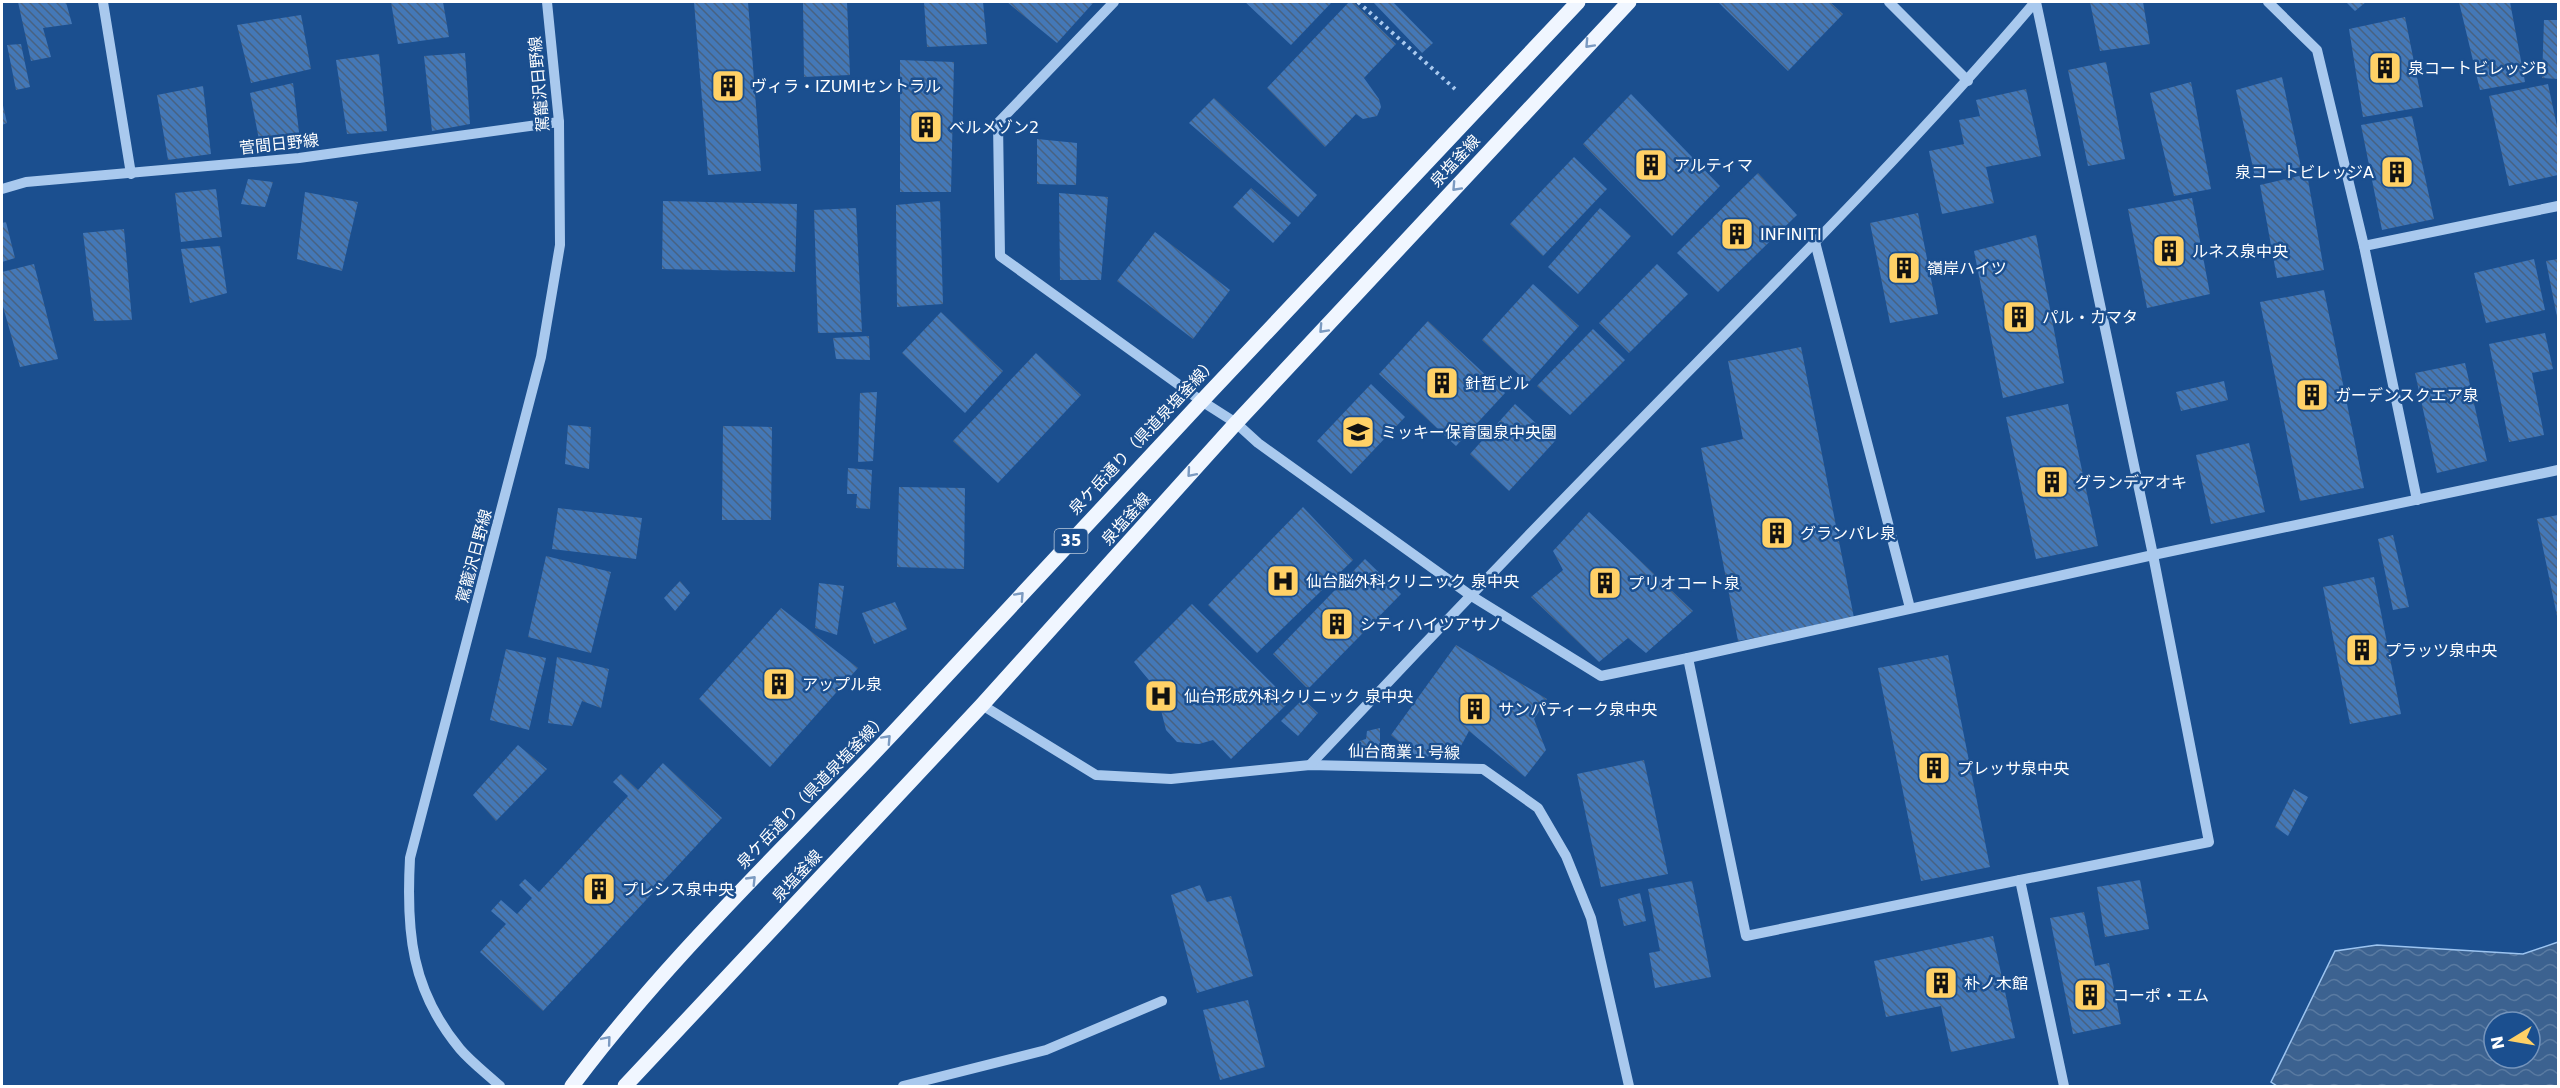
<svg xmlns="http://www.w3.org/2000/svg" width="2560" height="1088" viewBox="0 0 2560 1088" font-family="'DejaVu Sans','Noto Sans JP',sans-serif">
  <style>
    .water { fill: url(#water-waves); stroke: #9cc4f0; stroke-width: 1.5; fill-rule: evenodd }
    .building { fill: url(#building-back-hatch) }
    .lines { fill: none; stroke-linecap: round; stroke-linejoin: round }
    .path { stroke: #a9c9ee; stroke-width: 4; stroke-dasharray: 3 4.5; stroke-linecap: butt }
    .minor { stroke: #a9c9ee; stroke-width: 10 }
    .major { stroke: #f0f6ff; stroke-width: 15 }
    .oneway { stroke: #7b9ac1 }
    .labels { text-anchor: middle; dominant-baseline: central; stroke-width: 5; stroke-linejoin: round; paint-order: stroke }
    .shield { fill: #1b4f8f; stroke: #bbcadd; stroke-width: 1.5 }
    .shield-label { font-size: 15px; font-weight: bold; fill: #fff }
    .poi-label { font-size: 16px; fill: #fff; stroke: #1b4f8f; text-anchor: start }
    .street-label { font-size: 16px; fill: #fff; stroke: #1b4f8f }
  </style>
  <defs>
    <pattern id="water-waves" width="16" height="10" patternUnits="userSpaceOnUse" patternTransform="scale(1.5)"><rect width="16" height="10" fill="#3c6290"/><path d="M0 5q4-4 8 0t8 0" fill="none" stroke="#597aa1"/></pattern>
    <pattern id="building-back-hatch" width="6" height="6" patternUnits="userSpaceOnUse" patternTransform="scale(1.5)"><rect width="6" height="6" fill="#4478b7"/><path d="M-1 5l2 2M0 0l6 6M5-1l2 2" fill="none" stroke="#486282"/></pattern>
  </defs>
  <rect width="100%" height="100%" fill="#1b4f8f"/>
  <path class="water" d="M2558,942V1086H2277L2271,1082L2335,951L2377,945L2523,954ZM2494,1022H2530V1058H2494Z"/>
  <g class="building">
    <polygon points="18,2 66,2 72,24 43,28 51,57 31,61"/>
    <polygon points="391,2 443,2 449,37 398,44"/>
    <polygon points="694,2 748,2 761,171 708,175"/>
    <polygon points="803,2 847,2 850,75 804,77"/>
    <polygon points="924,2 983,2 987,44 927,47"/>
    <polygon points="1007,2 1094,2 1057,43"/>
    <polygon points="1245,2 1332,2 1291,45"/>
    <polygon points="1349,2 1353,2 1396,44 1364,78 1379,99 1381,107 1377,116 1363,119 1356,114 1325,147 1267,88"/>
    <polygon points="1373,2 1393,2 1433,43 1422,53"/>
    <polygon points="1718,2 1830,2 1843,14 1788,71"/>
    <polygon points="2090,2 2143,2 2150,44 2100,51"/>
    <polygon points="2346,2 2366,2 2355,11"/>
    <polygon points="2459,2 2510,2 2525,82 2480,90"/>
    <polygon points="301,15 311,69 251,83 237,25"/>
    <polygon points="2405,17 2423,107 2363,117 2349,29"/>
    <polygon points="2544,20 2558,20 2558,79 2542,78"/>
    <polygon points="21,44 30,87 16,90 7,45"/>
    <polygon points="465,53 470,124 432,131 424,56"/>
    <polygon points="379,54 387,131 347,134 336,60"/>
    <polygon points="900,60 954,62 951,192 900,192"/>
    <polygon points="2106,62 2125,159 2088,166 2068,70"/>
    <polygon points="2282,77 2301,167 2255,177 2236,90"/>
    <polygon points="2191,82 2211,189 2174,196 2150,93"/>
    <polygon points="293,83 300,140 260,145 250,93"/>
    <polygon points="2548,84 2558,131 2558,175 2509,186 2489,96"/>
    <polygon points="203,86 211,154 168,160 157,95"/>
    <polygon points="2026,89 2041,156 1986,167 1994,203 1942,214 1929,151 1964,144 1959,120 1980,116 1976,100"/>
    <polygon points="1631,94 1720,186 1672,236 1583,144"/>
    <polygon points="1214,98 1317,195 1298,217 1189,123"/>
    <polygon points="2,101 7,123 2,125"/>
    <polygon points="2412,116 2434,219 2382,230 2361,125"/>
    <polygon points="1037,139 1077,143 1076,185 1037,184"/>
    <polygon points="1574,157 1607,189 1543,256 1510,224"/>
    <polygon points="1758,173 1797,215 1718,292 1677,253"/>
    <polygon points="2307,174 2324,270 2277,278 2260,185"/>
    <polygon points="248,179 273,182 265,207 241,204"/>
    <polygon points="1251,188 1291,223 1273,243 1233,207"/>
    <polygon points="216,189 222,237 181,242 175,193"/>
    <polygon points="305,192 358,202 342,271 297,259"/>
    <polygon points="1059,193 1108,197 1101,280 1060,280"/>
    <polygon points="2192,198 2210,294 2147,308 2128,209"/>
    <polygon points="663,201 797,204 795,272 662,269"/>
    <polygon points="940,201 943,304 897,307 896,205"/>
    <polygon points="856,208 862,332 818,333 814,210"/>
    <polygon points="1600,208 1631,236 1578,294 1548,267"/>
    <polygon points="1918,213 1938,314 1890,323 1870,223"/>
    <polygon points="6,222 15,258 2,262 2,223"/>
    <polygon points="124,229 132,320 94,321 83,233"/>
    <polygon points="1155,232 1230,290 1193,339 1117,281"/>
    <polygon points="2036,235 2064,383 2003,398 1974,251"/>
    <polygon points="220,246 227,293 190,303 181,249"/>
    <polygon points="2534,259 2545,310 2486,323 2474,273"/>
    <polygon points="2558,259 2558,316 2557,317 2546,261"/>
    <polygon points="34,264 58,359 20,367 2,303 2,272"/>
    <polygon points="1657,264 1688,294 1629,353 1599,323"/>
    <polygon points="1533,284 1579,326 1528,383 1482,340"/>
    <polygon points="2324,290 2364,488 2300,501 2260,302"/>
    <polygon points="941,312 1003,371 965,413 902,353"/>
    <polygon points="1428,321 1505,393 1456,446 1379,374"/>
    <polygon points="1593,329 1625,360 1570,415 1537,386"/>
    <polygon points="2545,333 2553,369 2532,373 2544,435 2509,442 2489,344"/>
    <polygon points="869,336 870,360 836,359 833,338"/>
    <polygon points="1801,347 1854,618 1738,641 1701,448 1743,439 1728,361"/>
    <polygon points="1036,353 1081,395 998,483 953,441"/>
    <polygon points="2465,363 2487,461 2437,473 2415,373"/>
    <polygon points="2224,381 2228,400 2181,411 2176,392"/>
    <polygon points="1371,384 1405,417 1351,474 1317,441"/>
    <polygon points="877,392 873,461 858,462 860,393"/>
    <polygon points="1515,404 1555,441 1509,491 1470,454"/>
    <polygon points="2068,404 2098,546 2036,559 2006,417"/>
    <polygon points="568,425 591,427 589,469 565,464"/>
    <polygon points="723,426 772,427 771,520 722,520"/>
    <polygon points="2249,443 2265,512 2211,524 2196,455"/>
    <polygon points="848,468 872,470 870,509 856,508 857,494 847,494"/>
    <polygon points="899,487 965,488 964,569 897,567"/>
    <polygon points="1303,507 1353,560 1257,653 1208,605"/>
    <polygon points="558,508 642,518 636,559 552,549"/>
    <polygon points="1589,512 1693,611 1646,653 1628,638 1599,662 1531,597 1563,570 1553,551"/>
    <polygon points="2558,515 2558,616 2557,616 2537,519"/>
    <polygon points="2393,535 2409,607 2393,610 2378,539"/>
    <polygon points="546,556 611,572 591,653 528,637"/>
    <polygon points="1365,559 1401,594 1308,689 1273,654"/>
    <polygon points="2374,577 2401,714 2350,724 2323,587"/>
    <polygon points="680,581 690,593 675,611 664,598"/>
    <polygon points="819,583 844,586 837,635 815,628"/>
    <polygon points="895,602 907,629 874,644 862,613"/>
    <polygon points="1192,604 1290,701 1231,759 1213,740 1199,744 1177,742 1166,730 1161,710 1165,700 1134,662"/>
    <polygon points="781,608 858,668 770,767 699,699"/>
    <polygon points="1456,645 1547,699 1534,719 1546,750 1525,777 1469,731 1456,755 1417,757 1391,735"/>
    <polygon points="506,649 546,658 529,730 490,720"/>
    <polygon points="1948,655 1990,867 1921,881 1878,668"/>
    <polygon points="557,657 609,669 601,708 582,701 572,726 548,723"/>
    <polygon points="1303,699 1318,713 1298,736 1281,721"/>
    <polygon points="1380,728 1380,754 1357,756 1356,742 1366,739 1367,731"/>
    <polygon points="518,745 547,769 496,821 473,795"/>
    <polygon points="1644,760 1668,874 1601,887 1577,774"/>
    <polygon points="663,763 722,818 543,1011 480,952 506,924 491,911 501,900 517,914 532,898 519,885 525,879 539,892 628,796 613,782 621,774 638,790"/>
    <polygon points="2294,789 2308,797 2288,836 2275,827"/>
    <polygon points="2140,880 2149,929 2105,937 2097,887"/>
    <polygon points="1692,881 1711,977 1655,988 1649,953 1660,951 1648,889"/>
    <polygon points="1200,885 1207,902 1231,896 1253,976 1197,993 1171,895"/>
    <polygon points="1640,893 1646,921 1624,926 1618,899"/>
    <polygon points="2084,912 2095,966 2109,963 2121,1024 2073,1034 2050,918"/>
    <polygon points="1993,936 2015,1038 1951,1052 1941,1006 1886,1017 1874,961"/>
    <polygon points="1248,1000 1265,1067 1220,1080 1203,1010"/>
  </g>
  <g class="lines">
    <polyline class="path" points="1358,2 1455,89"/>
    <g class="minor">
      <polyline points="103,2 131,174"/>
      <polyline points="1114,2 998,123 1000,256 1200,400 1236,423 1258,443 1470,595 1601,676 1688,658 1746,936 2020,880 2064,1086"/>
      <polyline points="1889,2 1968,81"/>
      <polyline points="2268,2 2317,50 2364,246 2417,500"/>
      <polyline points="2,189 26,182 299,158 559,122"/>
      <polyline points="1815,242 1910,608"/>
      <polyline points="2364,246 2558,206"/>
      <polyline points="1688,658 2153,555 2558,470"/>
      <polyline points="982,705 1096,775 1171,779 1310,765 1483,769 1538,808 1566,856 1591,918 1629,1086"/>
      <path d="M1310,765C1431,636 1553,509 1677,383C1799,259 1922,135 2035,2"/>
      <polyline points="2020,880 2209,842 2153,555 2036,2"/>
      <path d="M500,1086C487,1074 471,1062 460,1049C411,990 406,932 410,858L541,357L560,245L559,122L547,2"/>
      <polyline points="903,1086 1046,1050 1162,1001"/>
    </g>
    <g class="major">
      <path d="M572,1086C671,953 794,840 907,718C1129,478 1353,239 1578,2"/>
      <polyline points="625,1086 982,705 1236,423 1629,2"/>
    </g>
  </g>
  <defs><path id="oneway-chevron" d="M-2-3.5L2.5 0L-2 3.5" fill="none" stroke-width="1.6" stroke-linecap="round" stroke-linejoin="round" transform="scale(1.5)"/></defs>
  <g class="oneway">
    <use href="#oneway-chevron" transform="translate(1589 44) rotate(133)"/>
    <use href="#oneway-chevron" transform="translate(1456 187) rotate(133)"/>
    <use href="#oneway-chevron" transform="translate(1323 329) rotate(133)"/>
    <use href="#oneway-chevron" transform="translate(1191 473) rotate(131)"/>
    <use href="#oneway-chevron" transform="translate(1020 596) rotate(-47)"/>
    <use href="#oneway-chevron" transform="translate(887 739) rotate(-47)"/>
    <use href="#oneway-chevron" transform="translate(752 880) rotate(-46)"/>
    <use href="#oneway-chevron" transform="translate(607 1040) rotate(-50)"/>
  </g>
  <defs>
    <g id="building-square" transform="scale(1.725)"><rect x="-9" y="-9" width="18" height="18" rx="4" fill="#ffd166" stroke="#1b4f8f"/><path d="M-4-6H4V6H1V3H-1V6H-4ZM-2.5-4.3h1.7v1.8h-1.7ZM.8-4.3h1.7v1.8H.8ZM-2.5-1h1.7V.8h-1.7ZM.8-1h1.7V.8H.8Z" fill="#111"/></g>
    <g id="school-square" transform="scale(1.725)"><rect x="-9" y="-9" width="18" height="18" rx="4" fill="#ffd166" stroke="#1b4f8f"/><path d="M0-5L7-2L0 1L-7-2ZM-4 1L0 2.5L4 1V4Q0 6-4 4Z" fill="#111"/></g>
    <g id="hospital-square" transform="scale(1.725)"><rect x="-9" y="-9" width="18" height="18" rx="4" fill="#ffd166" stroke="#1b4f8f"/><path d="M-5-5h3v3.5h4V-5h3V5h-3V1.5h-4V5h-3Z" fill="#111"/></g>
  </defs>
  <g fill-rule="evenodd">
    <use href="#building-square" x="2385" y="68"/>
    <use href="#building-square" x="728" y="86"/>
    <use href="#building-square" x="926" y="127"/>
    <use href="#building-square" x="1651" y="165"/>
    <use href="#building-square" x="2397" y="172"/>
    <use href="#building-square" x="1737" y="234"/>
    <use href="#building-square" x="2169" y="251"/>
    <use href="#building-square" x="1904" y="268"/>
    <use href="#building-square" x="2019" y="317"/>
    <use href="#building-square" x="1442" y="383"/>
    <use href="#building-square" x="2312" y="395"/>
    <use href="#school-square" x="1358" y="432"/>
    <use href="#building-square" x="2052" y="482"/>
    <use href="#building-square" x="1777" y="533"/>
    <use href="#hospital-square" x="1283" y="581"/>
    <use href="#building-square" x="1605" y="583"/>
    <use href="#building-square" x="1337" y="624"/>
    <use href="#building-square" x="2362" y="650"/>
    <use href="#building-square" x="779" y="684"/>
    <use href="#hospital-square" x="1161" y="696"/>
    <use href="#building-square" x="1475" y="709"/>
    <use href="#building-square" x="1934" y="768"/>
    <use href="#building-square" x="599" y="889"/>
    <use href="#building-square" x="1941" y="983"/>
    <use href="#building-square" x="2090" y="995"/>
  </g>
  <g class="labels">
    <rect class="shield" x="1054.5" y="529" width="33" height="24" rx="4.5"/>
    <g class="shield-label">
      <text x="1071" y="541">35</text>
    </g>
    <g class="poi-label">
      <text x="2408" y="68">泉コートビレッジB</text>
      <text x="751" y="86">ヴィラ・IZUMIセントラル</text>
      <text x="949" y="127">ベルメゾン2</text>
      <text x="1674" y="165">アルティマ</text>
      <text x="2374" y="172" text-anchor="end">泉コートビレッジA</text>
      <text x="1760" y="234">INFINITI</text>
      <text x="2192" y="251">ルネス泉中央</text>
      <text x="1927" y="268">嶺岸ハイツ</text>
      <text x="2042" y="317">パル・カマタ</text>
      <text x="1465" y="383">針哲ビル</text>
      <text x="2335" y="395">ガーデンスクエア泉</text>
      <text x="1381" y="432">ミッキー保育園泉中央園</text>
      <text x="2075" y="482">グランデアオキ</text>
      <text x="1800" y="533">グランパレ泉</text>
      <text x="1306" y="581">仙台脳外科クリニック 泉中央</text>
      <text x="1628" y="583">プリオコート泉</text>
      <text x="1360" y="624">シティハイツアサノ</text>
      <text x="2385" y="650">プラッツ泉中央</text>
      <text x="802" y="684">アップル泉</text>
      <text x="1184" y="696">仙台形成外科クリニック 泉中央</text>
      <text x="1498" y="709">サンパティーク泉中央</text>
      <text x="1957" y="768">プレッサ泉中央</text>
      <text x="622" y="889">プレシス泉中央</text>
      <text x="1964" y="983">朴ノ木館</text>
      <text x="2113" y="995">コーポ・エム</text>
    </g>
    <g class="street-label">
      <text transform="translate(539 84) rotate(-95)">駕籠沢日野線</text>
      <text transform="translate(279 144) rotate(-6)">菅間日野線</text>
      <text transform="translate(1455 161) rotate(-47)">泉塩釜線</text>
      <text transform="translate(1143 436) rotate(-47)">泉ケ岳通り（県道泉塩釜線）</text>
      <text transform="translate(1126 519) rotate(-48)">泉塩釜線</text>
      <text transform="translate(474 556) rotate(-75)">駕籠沢日野線</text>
      <text transform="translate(1404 752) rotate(1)">仙台商業１号線</text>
      <text transform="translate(812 791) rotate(-46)">泉ケ岳通り（県道泉塩釜線）</text>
      <text transform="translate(797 876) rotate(-47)">泉塩釜線</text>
    </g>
  </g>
  <rect width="2560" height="1088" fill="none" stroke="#ffffff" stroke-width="6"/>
  <g transform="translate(2512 1040) rotate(259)"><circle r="28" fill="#1b4f8f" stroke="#7695bc" stroke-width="1.5"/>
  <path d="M0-4.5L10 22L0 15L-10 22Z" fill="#ffd166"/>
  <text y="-9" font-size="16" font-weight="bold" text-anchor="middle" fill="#ffffff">N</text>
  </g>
</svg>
